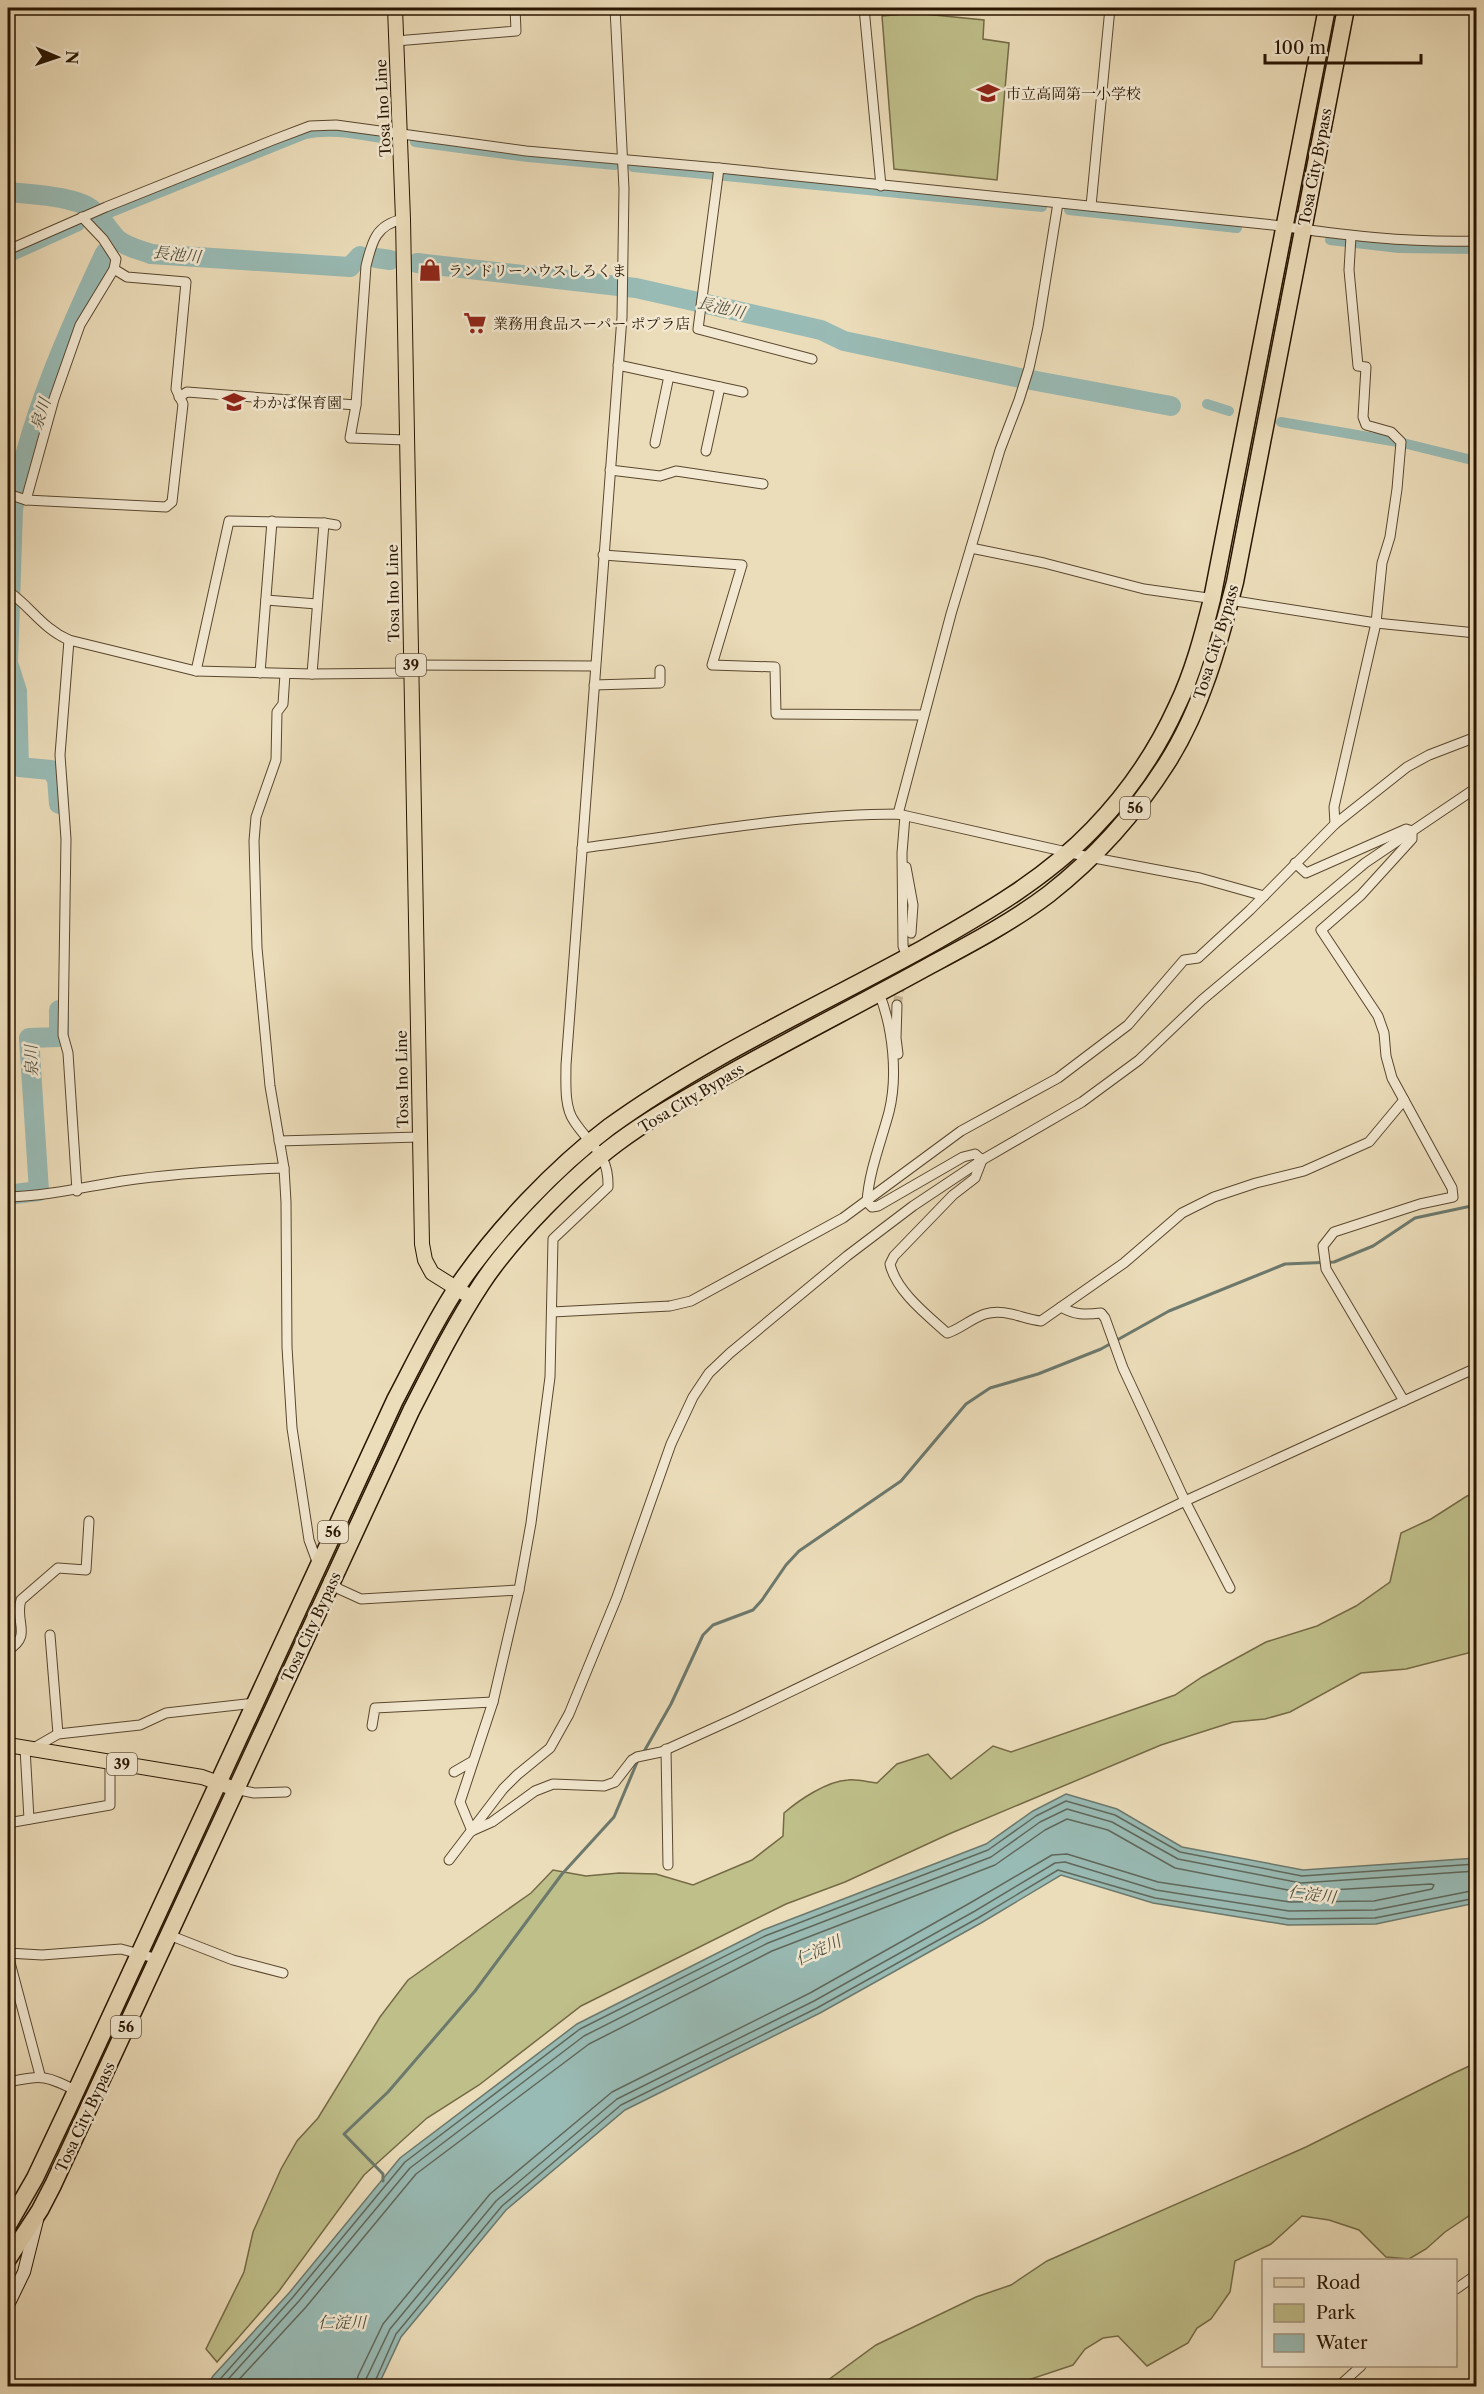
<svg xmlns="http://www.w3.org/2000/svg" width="1484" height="2394" viewBox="0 0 1484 2394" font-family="'Libre Caslon Text','Noto Serif JP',serif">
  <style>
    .green { fill: #bfbf8a; stroke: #746a45; stroke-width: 1.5 }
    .water { fill: #99bbb5; stroke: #6c796d; stroke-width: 1.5 }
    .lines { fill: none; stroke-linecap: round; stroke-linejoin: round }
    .shore { stroke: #60685a; stroke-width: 1.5 }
    .stream { stroke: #6c796d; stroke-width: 3 }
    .canal { stroke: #99bbb5; stroke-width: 10 }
    .river { stroke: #99bbb5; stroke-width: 20 }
    .street-tunnel { stroke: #c5b595; stroke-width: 9; stroke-dasharray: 9 4.5; stroke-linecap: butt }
    .street-casing { stroke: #59472e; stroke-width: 11 }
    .secondary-casing { stroke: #281500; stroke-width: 14 }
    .primary-casing { stroke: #281500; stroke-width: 16 }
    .highway-casing { stroke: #281500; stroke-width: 19 }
    .street { stroke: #f3e9d2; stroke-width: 9 }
    .secondary { stroke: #f3e9d2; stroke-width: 12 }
    .primary { stroke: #ecddba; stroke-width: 14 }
    .highway { stroke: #ecddba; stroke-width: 16 }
    .labels { text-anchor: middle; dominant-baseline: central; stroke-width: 5; stroke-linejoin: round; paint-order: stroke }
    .shield { fill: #f3e9d2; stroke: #65553f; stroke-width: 1.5 }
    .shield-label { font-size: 14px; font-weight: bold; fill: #281500 }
    .poi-label { font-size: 15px; fill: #281500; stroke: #f3e9d2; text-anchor: start }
    .street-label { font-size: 15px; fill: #281500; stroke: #f3e9d2 }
    .water-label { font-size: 16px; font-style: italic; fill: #504f3f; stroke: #f3e9d2 }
  </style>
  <rect width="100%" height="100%" fill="#ecddba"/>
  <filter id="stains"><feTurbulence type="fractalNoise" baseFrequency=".00333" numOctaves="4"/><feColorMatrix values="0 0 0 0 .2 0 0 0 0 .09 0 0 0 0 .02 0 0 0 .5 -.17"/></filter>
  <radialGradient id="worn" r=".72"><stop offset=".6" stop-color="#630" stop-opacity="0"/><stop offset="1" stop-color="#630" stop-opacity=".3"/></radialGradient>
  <g class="green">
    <polygon points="914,13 984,20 983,39 1009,43 997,180 894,169 882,16"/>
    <path d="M1476,1493V1651L1406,1669L1361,1673L1290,1712L1265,1719L1233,1722L1161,1745L949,1834L845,1882L786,1904L581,2006L479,2085L427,2118L364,2175L279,2291L217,2362L206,2349L244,2272L253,2232L281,2169L297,2141L318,2118L380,2017L408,1980L531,1893L553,1870L586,1876L619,1873L656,1874L693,1885L752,1860L783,1836L784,1813C799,1800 827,1781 848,1780C857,1779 868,1782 877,1783L897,1764L928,1754L951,1779L993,1746L1011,1752L1175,1695L1202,1677L1266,1642L1317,1626L1356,1606L1390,1582L1401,1533L1431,1519L1467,1496Z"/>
    <polygon points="1476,2063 1476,2148 1472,2166 1476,2171 1476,2211 1445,2232 1426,2249 1409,2259 1386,2257 1359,2230 1329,2220 1302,2216 1271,2244 1235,2261 1230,2292 1211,2319 1197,2328 1188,2343 1147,2366 1118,2336 1103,2338 1085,2349 1073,2365 1010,2386 820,2386 876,2345 976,2297 1011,2285 1047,2261 1306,2147 1452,2074"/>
  </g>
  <polygon class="water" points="1066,1794 1117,1809 1182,1847 1303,1870 1476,1858 1476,1903 1376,1924 1288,1925 1153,1903 1061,1875 981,1923 820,2013 625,2110 506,2210 401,2337 378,2386 207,2386 213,2376 289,2293 400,2158 577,2024 763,1930 986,1844 1033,1811"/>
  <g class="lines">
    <g class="shore">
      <polyline points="214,2386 293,2297 405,2162 580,2029 765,1936 988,1850 1036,1816 1066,1801 1115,1815 1180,1852 1302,1876 1476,1864"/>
      <polyline points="222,2386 299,2301 410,2168 584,2036 768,1943 991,1857 1040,1822 1067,1809 1112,1822 1178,1859 1301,1883 1476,1871"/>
      <polyline points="233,2386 306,2307 416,2174 589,2044 772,1951 995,1865 1045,1830 1067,1819 1108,1830 1175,1868 1298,1892 1431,1884 1434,1885 1432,1889 1374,1901 1290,1902 1158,1882 1067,1854 1052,1855 970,1903 810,1993 612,2092 490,2194 383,2324 358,2376 356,2386"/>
      <polyline points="365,2386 366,2379 390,2329 496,2201 617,2099 814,2001 975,1911 1055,1863 1065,1862 1156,1890 1289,1911 1375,1910 1476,1890"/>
      <polyline points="373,2386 396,2334 502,2206 621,2105 817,2008 978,1918 1058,1870 1155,1898 1289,1919 1375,1918 1476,1898"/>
    </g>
    <g class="stream">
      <polyline points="642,1755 671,1704 703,1635 713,1625 753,1610 762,1600 786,1565 799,1551 901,1481 966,1404 990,1388 1038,1374 1101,1349 1169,1311 1285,1264 1334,1262 1373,1246 1415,1218 1476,1205"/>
      <polyline points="383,2181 383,2174 344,2134 388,2092 475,1991 562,1874 614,1817 638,1760"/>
    </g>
    <g class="canal">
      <polyline points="415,142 528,157 615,165"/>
      <polyline points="633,167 1042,207"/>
      <polyline points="1069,210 1237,228"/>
      <path d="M94,219L305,134C333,128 360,135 388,139"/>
      <polyline points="1330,240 1399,248 1476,249"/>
      <polyline points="8,258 79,226"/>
      <polyline points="1207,404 1229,411"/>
      <polyline points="1281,422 1398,442"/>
      <polyline points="1403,443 1476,461"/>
    </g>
    <g class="river">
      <path d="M8,192C30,194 65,196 85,205C98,211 108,230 117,239C126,247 140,250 151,254L350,267L360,256"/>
      <polyline points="376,258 390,260"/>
      <polyline points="417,263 636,288 821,330 844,341 1020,378"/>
      <polyline points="1031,380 1171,406"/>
      <path d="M59,804L57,779L51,770L19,767L17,691L8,663L13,510C28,421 67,334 105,253"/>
      <polyline points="15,1194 39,1191 29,1038 59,1037 59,1010"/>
    </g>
    <polyline class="street-tunnel" points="897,1005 911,933"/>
    <g class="street-casing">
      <g id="street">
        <polyline points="864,8 881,186"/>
        <polyline points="396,41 516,31 515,8"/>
        <polyline points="719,168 698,329 812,359"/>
        <polyline points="1091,206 1110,8"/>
        <path d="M8,250L106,207L273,140L310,126L336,125L526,151L719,168L1273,225C1341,235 1408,243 1476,241"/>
        <polyline points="618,365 743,392"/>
        <path d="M179,397L187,392L356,405L366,266C372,241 376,225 403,219"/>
        <polyline points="356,405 350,438 406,440"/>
        <polyline points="655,443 669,376"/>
        <polyline points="706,451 720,387"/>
        <polyline points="610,470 660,476 676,471 763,484"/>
        <polyline points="8,494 26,500 166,507 172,502 183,404 176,389 186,282 127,277 114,269"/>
        <polyline points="26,500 54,399 80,325 114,269 116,259 103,239 82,217"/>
        <polyline points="324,523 336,525"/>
        <polyline points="971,548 1044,563 1144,589 1215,599"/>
        <polyline points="603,555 742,565 712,665 775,667 776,714 923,715"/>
        <path d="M8,591C30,606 43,629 69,640L196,671L312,674L411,673"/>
        <polyline points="266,600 317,604"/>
        <polyline points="1229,600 1376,623 1476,633"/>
        <polyline points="69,640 60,755 66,839 63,1035 68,1053 77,1191"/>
        <polyline points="411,665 595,666"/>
        <polyline points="196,671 229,521 324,523 312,674"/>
        <polyline points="260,673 272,521"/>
        <polyline points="285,674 283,704 277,712 276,760 256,817 254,841 257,948 270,1086 284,1168 286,1202 287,1347 292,1428 309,1540 319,1567"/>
        <polyline points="594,685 660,683 660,670"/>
        <polyline points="898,814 951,614 1000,450 1019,400 1029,368 1038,327 1058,203"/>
        <polyline points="905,816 902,853 903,946 907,957"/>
        <polyline points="1335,824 1334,807 1376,623 1382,563 1390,537 1397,489 1401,442 1391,432 1366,425 1363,417 1366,367 1358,366 1349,270 1351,236"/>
        <path d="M582,848C686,835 792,814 898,814L1089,857L1200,878L1264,896"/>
        <polyline points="1295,863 1306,873 1406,829 1412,831 1412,839 1361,895 1321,930 1378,1016 1384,1033 1386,1056 1392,1078 1452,1188 1453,1197 1420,1204 1334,1232 1323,1246 1326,1269 1404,1401"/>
        <polyline points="906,867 913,905 911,933"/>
        <path d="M879,993C893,1028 898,1076 889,1112C881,1142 869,1171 867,1202L872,1207L878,1206L963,1157L975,1154L982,1160L975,1178L953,1195L894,1256L890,1264C896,1291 927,1315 947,1333C957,1331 972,1318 985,1314C1005,1308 1022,1319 1041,1321L1124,1263L1182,1213L1214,1197L1256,1183L1304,1171L1369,1142L1404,1100"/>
        <polyline points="897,1005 896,1038 898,1054"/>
        <polyline points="279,1141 419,1137"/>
        <path d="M8,1197C47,1196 84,1187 122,1181C176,1173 230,1170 284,1168"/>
        <path d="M1061,1307C1075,1315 1085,1315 1101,1313L1105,1318L1123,1368L1185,1501L1230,1588"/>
        <polyline points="552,1312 670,1306 691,1301 843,1218 961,1131 1058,1078 1128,1025 1184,960 1198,958 1250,910 1335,824 1407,767 1429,755 1476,737"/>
        <polyline points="329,1580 339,1589 361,1599 519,1590"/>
        <polyline points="50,1635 58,1734"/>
        <path d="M8,1650C33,1636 14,1621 21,1600L58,1568L86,1570L89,1521"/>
        <polyline points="372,1726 375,1708 493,1702"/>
        <polyline points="25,1748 29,1819"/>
        <polyline points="32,1749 58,1734 140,1725 166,1713 255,1703"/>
        <polyline points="666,1749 668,1865"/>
        <polyline points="454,1772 473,1761"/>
        <polyline points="235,1789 254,1793 286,1792"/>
        <polyline points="8,1823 110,1805 110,1762"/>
        <polyline points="474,1830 492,1822 535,1791 553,1784 604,1786 615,1782 632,1760 637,1757 661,1752 738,1717 1185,1501 1476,1368"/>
        <path d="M472,1831L460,1802L493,1702L519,1590L531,1523L550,1377L553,1239L608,1187C609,1153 591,1147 574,1121C564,1107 566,1082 566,1065L622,317L624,189L615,8"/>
        <polyline points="449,1860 503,1789 517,1775 550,1748 569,1714 617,1597 671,1444 693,1397 709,1373 730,1353 847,1256 913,1206 982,1160 1082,1102 1139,1060 1202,1000 1365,863 1476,788"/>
        <polyline points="169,1935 233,1960 283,1973"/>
        <polyline points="8,1953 42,1955 121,1949 158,1959"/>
        <polyline points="8,1955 40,2075"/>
        <path d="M8,2082C44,2075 45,2075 79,2092"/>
        <polyline points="1456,2289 1476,2275"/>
        <polyline points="1339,2386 1361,2366"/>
      </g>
    </g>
    <g class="secondary-casing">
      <g id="secondary">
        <polyline points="8,2278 12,2282 14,2291"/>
        <polyline points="8,2305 24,2272 37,2220"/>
      </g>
    </g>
    <g class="primary-casing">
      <g id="primary">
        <polyline points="395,8 403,219 422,1244 425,1260 432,1273 472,1298"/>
        <polyline points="8,1745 202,1777 235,1789"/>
      </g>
    </g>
    <g class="highway-casing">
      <g id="highway">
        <path d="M8,2225L35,2178L69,2106L395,1400C415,1362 434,1322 458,1286C495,1231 556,1167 609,1127C707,1056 819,1006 924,948C984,914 1045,879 1093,829C1127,794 1157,750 1177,706C1193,673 1203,635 1212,599L1327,8"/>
        <path d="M8,2259L40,2210L53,2185L411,1411C433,1368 455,1324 482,1283C512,1238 573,1176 617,1143C649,1119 685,1099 720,1079C789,1040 860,1004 929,966C970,944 1012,922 1049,894C1095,858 1136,812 1167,763C1202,708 1219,644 1235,582L1346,8"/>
      </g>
    </g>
    <use href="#street" class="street"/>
    <use href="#secondary" class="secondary"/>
    <use href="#primary" class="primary"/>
    <use href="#highway" class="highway"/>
  </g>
  <defs>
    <g id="school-bare" transform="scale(1.8)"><path d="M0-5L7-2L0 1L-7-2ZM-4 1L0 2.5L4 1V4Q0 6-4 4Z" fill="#8f2418" stroke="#f3e9d2" stroke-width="2.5" paint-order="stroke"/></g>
    <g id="shop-bare" transform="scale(1.8)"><path d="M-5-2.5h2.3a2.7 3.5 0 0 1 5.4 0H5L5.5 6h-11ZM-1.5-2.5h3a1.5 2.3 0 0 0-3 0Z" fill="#8f2418" stroke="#f3e9d2" stroke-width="2.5" paint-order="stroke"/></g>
    <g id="supermarket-bare" transform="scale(1.8)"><path d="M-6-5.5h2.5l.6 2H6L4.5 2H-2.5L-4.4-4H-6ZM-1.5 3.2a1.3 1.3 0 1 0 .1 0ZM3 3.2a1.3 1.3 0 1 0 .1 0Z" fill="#8f2418" stroke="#f3e9d2" stroke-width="2.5" paint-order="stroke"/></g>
  </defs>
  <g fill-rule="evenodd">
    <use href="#school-bare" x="988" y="93"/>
    <use href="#shop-bare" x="430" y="270"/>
    <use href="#supermarket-bare" x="475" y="323"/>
    <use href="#school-bare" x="234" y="402"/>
  </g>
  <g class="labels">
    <g class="shield">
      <rect x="396" y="654" width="30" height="22" rx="4.5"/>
      <rect x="1120" y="797" width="30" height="22" rx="4.5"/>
      <rect x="318" y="1521" width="30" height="22" rx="4.5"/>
      <rect x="107" y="1753" width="30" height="22" rx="4.5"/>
      <rect x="111" y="2016" width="30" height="22" rx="4.5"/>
    </g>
    <g class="shield-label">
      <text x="411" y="665">39</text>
      <text x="1135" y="808">56</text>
      <text x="333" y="1532">56</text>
      <text x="122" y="1764">39</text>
      <text x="126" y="2027">56</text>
    </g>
    <g class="poi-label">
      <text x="1006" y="93">市立高岡第一小学校</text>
      <text x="448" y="270">ランドリーハウスしろくま</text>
      <text x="493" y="323">業務用食品スーパー ポプラ店</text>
      <text x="252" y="402">わかば保育園</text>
    </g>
    <g class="street-label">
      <text transform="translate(383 108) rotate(-93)">Tosa Ino Line</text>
      <text transform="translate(1315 167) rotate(-79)">Tosa City Bypass</text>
      <text transform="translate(393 593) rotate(-91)">Tosa Ino Line</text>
      <text transform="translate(1216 642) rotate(-73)">Tosa City Bypass</text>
      <text transform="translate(402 1079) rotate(-91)">Tosa Ino Line</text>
      <text transform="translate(691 1098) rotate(-31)">Tosa City Bypass</text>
      <text transform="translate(311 1627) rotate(-65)">Tosa City Bypass</text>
      <text transform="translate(85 2117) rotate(-65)">Tosa City Bypass</text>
    </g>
    <g class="water-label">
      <text transform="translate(177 254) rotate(6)">長池川</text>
      <text transform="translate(721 307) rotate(13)">長池川</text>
      <text transform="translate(40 414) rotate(-72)">泉川</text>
      <text transform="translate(31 1061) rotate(-92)">泉川</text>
      <text transform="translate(1312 1894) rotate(7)">仁淀川</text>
      <text transform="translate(818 1950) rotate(-25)">仁淀川</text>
      <text x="342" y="2322">仁淀川</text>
    </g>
  </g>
  <rect width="1484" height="2394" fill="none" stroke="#ecddba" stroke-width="30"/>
  <rect x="9" y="9" width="1466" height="2376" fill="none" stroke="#281500" stroke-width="3"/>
  <rect x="15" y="15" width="1454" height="2364" fill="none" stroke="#281500" stroke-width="1.5"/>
  <rect x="1262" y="2259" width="195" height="108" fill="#f3e9d2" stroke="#a2947e" stroke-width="1.5"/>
  <rect x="1274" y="2278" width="30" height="9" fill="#ecddba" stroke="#a2947e" stroke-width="1.5"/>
  <text x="1316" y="2289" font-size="18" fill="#281500">Road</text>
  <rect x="1274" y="2304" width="30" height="18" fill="#bfbf8a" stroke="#a2947e" stroke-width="1.5"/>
  <text x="1316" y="2319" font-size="18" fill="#281500">Park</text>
  <rect x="1274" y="2334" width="30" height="18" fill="#99bbb5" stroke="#a2947e" stroke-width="1.5"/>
  <text x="1316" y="2349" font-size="18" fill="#281500">Water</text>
  <g transform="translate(57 57) rotate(92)" stroke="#f3e9d2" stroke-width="4.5" paint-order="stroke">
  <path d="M0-4.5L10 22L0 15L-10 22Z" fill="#281500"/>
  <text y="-9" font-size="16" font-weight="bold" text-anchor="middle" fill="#281500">N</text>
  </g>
  <path d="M1265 54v9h156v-9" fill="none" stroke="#281500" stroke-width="3"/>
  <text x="1274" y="54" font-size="18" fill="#281500" stroke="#f3e9d2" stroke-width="4.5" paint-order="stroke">100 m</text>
  <rect width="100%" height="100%" filter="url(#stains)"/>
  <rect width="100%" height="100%" fill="url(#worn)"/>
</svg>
